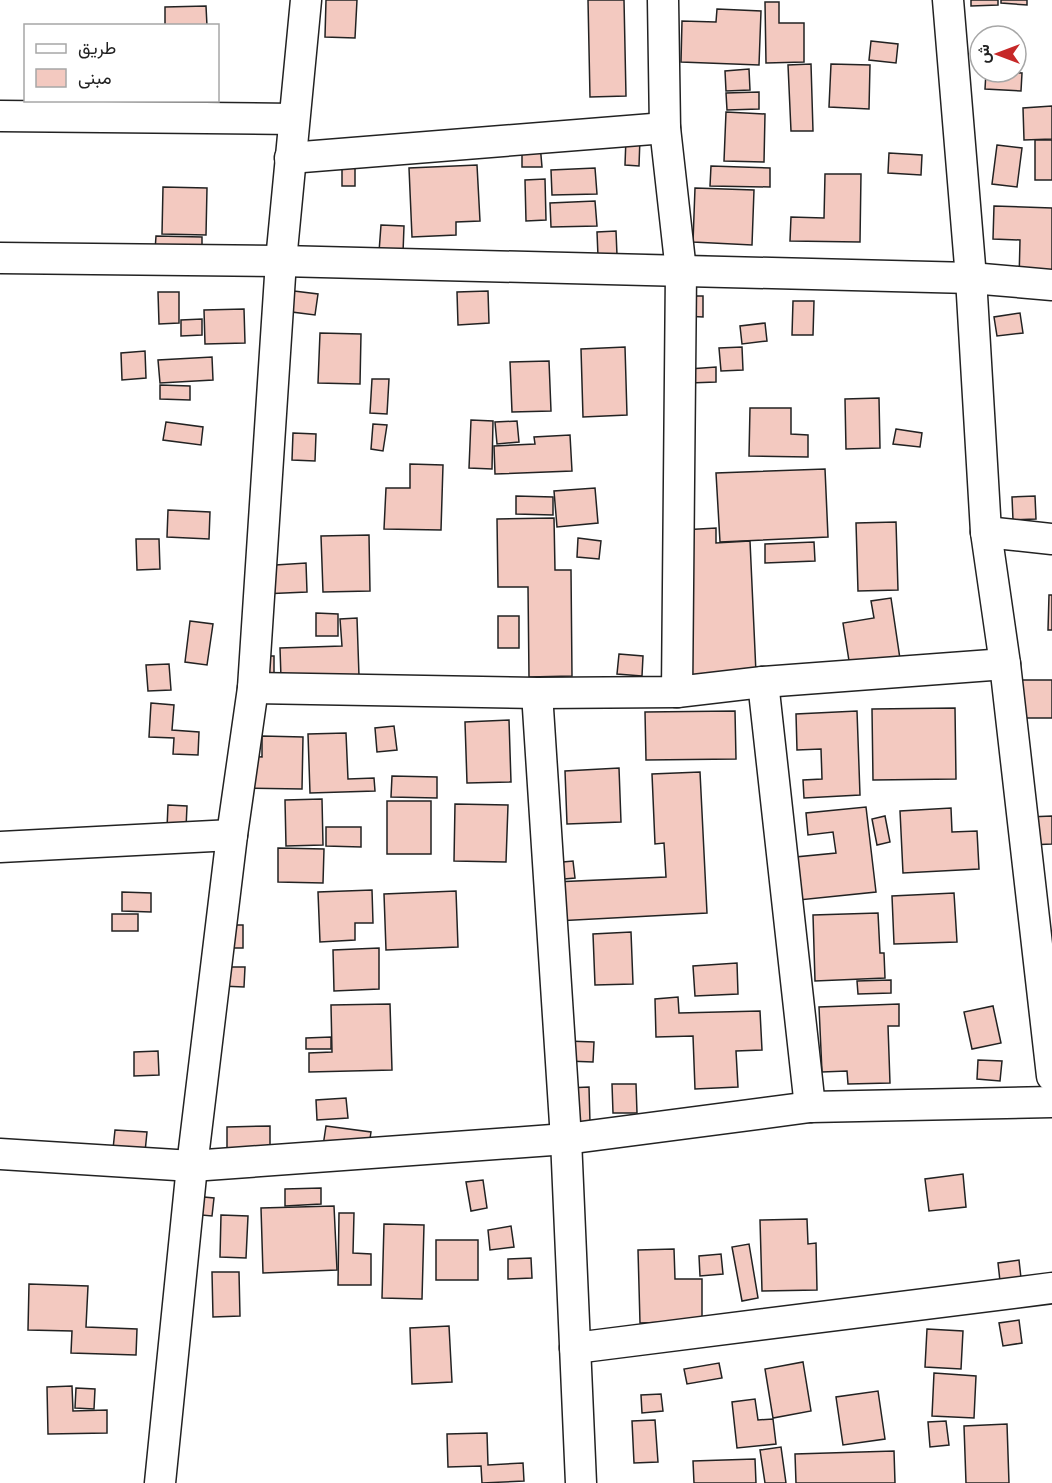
<svg xmlns="http://www.w3.org/2000/svg" width="1052" height="1483" viewBox="0 0 1052 1483" font-family="Commissioner,Vazirmatn,sans-serif">
  <style>
    .building { fill: #f3c9c0; stroke: #222; stroke-width: 1.5 }
    .lines { fill: none; stroke-linecap: round; stroke-linejoin: round }
    .street-casing { stroke: #222; stroke-width: 33 }
    .street { stroke: #fff; stroke-width: 30 }
  </style>
  <rect width="100%" height="100%" fill="#fff"/>
  <g class="building">
    <polygon points="326,0 357,0 355,38 325,37"/>
    <polygon points="588,0 624,0 626,96 590,97"/>
    <polygon points="971,0 998,0 998,5 971,6"/>
    <polygon points="1001,0 1027,0 1027,5 1001,3"/>
    <polygon points="765,2 779,2 779,23 804,23 804,62 766,63"/>
    <polygon points="206,6 207,26 165,26 165,7"/>
    <polygon points="717,9 761,11 759,65 681,62 682,21 716,22"/>
    <polygon points="871,41 898,44 896,63 869,60"/>
    <polygon points="811,64 813,131 791,131 788,65"/>
    <polygon points="831,64 870,65 869,109 829,107"/>
    <polygon points="749,69 750,90 726,91 725,71"/>
    <polygon points="986,72 1022,73 1021,91 985,89"/>
    <polygon points="759,92 759,109 727,110 726,93"/>
    <polygon points="1052,106 1052,139 1024,140 1023,108"/>
    <polygon points="726,112 765,114 764,162 724,161"/>
    <polygon points="626,138 640,138 639,166 625,165"/>
    <rect x="1035" y="140" width="17" height="40"/>
    <polygon points="522,144 540,144 542,167 522,167"/>
    <polygon points="997,145 1022,148 1017,187 992,184"/>
    <polygon points="889,153 922,155 921,175 888,173"/>
    <rect x="342" y="165" width="13" height="21"/>
    <polygon points="477,165 480,221 456,222 456,235 412,237 409,168"/>
    <polygon points="711,166 770,168 770,187 710,186"/>
    <polygon points="595,168 597,194 552,195 551,170"/>
    <polygon points="825,174 861,174 860,242 790,241 791,217 824,218"/>
    <polygon points="545,179 546,220 526,221 525,180"/>
    <polygon points="163,187 207,188 206,235 162,234"/>
    <polygon points="695,188 754,190 752,245 693,242"/>
    <polygon points="595,201 597,226 551,227 550,203"/>
    <polygon points="994,206 1052,208 1052,282 1019,281 1020,240 993,239"/>
    <polygon points="381,225 404,226 403,253 379,252"/>
    <polygon points="616,231 617,255 598,256 597,232"/>
    <polygon points="156,236 202,237 202,253 155,251"/>
    <polygon points="294,291 318,294 315,315 292,312"/>
    <polygon points="488,291 489,323 458,325 457,292"/>
    <polygon points="158,292 179,292 179,323 159,324"/>
    <polygon points="684,296 703,296 703,317 684,316"/>
    <polygon points="793,301 814,301 813,335 792,335"/>
    <polygon points="244,309 245,343 205,344 204,310"/>
    <polygon points="1020,313 1023,333 997,336 994,317"/>
    <polygon points="202,319 202,335 181,336 181,320"/>
    <polygon points="765,323 767,341 742,344 740,326"/>
    <polygon points="320,333 361,334 360,384 318,383"/>
    <polygon points="625,347 627,415 583,417 581,349"/>
    <polygon points="742,347 743,370 721,371 719,348"/>
    <polygon points="145,351 146,378 122,380 121,353"/>
    <polygon points="212,357 213,380 160,383 158,360"/>
    <polygon points="549,361 551,411 512,412 510,362"/>
    <polygon points="716,367 716,382 689,383 689,369"/>
    <polygon points="372,379 389,379 387,414 370,413"/>
    <polygon points="160,385 190,386 190,400 160,399"/>
    <polygon points="879,398 880,448 846,449 845,399"/>
    <polygon points="750,408 791,408 791,434 808,435 808,457 749,456"/>
    <polygon points="471,420 493,421 492,469 469,468"/>
    <polygon points="517,421 519,442 497,444 495,422"/>
    <polygon points="166,422 203,427 201,445 163,440"/>
    <polygon points="373,424 387,425 383,451 371,449"/>
    <polygon points="896,429 922,433 920,447 893,444"/>
    <polygon points="293,433 316,434 315,461 292,460"/>
    <polygon points="570,435 572,471 495,474 494,446 535,444 534,437"/>
    <polygon points="410,464 443,465 441,530 384,529 386,488 410,488"/>
    <polygon points="825,469 828,537 720,542 716,473"/>
    <polygon points="595,488 598,523 557,527 554,491"/>
    <polygon points="516,496 553,497 553,515 516,514"/>
    <polygon points="1035,496 1036,519 1013,520 1012,497"/>
    <polygon points="168,510 210,512 209,539 167,537"/>
    <polygon points="554,518 555,570 571,570 572,676 529,677 528,587 498,587 497,519"/>
    <polygon points="896,522 898,590 858,591 856,523"/>
    <polygon points="716,528 716,543 750,541 756,673 680,676 682,530"/>
    <polygon points="369,535 370,591 323,592 321,536"/>
    <polygon points="578,538 601,541 599,559 577,557"/>
    <polygon points="136,539 159,539 160,569 137,570"/>
    <polygon points="814,542 815,561 765,563 765,544"/>
    <polygon points="306,563 307,592 262,594 260,566"/>
    <polygon points="1049,595 1052,595 1052,630 1048,630"/>
    <polygon points="891,598 900,659 850,667 843,623 874,618 871,601"/>
    <polygon points="316,613 338,614 338,636 316,636"/>
    <rect x="498" y="616" width="21" height="32"/>
    <polygon points="357,618 359,676 281,678 280,648 342,646 340,619"/>
    <polygon points="190,621 213,624 207,665 185,662"/>
    <polygon points="619,654 643,656 642,676 617,674"/>
    <rect x="253" y="656" width="21" height="21"/>
    <polygon points="169,664 171,690 148,691 146,665"/>
    <polygon points="1008,680 1052,680 1052,718 1009,718"/>
    <polygon points="151,703 174,705 172,730 199,732 198,755 173,754 174,738 149,737"/>
    <polygon points="955,708 956,779 873,780 872,709"/>
    <polygon points="735,711 736,759 646,760 645,712"/>
    <polygon points="857,711 860,795 804,798 803,780 822,779 821,749 797,750 796,714"/>
    <polygon points="509,720 511,782 467,783 465,722"/>
    <polygon points="394,726 397,750 377,752 375,728"/>
    <polygon points="346,733 348,779 374,778 375,791 310,793 308,734"/>
    <polygon points="262,736 303,737 302,789 240,788 241,756 262,757"/>
    <polygon points="619,768 621,822 567,824 565,771"/>
    <polygon points="700,772 707,913 556,921 554,882 666,877 664,843 655,844 652,774"/>
    <polygon points="392,776 437,777 437,798 391,797"/>
    <polygon points="322,799 323,845 286,846 285,800"/>
    <rect x="387" y="801" width="44" height="53"/>
    <polygon points="455,804 508,805 506,862 454,861"/>
    <polygon points="168,805 187,806 186,828 167,828"/>
    <polygon points="866,807 876,892 789,901 785,858 836,853 833,832 808,835 806,813"/>
    <polygon points="951,808 952,832 977,831 979,869 903,873 900,811"/>
    <polygon points="885,816 890,842 877,845 872,819"/>
    <polygon points="1052,816 1052,844 1029,845 1028,817"/>
    <polygon points="326,827 361,827 361,847 326,846"/>
    <polygon points="278,848 324,849 323,883 278,882"/>
    <polygon points="573,861 575,878 553,880 552,863"/>
    <polygon points="372,890 373,923 355,923 355,940 320,942 318,892"/>
    <polygon points="456,891 458,947 386,950 384,894"/>
    <polygon points="122,892 151,893 151,912 122,911"/>
    <polygon points="954,893 957,942 894,944 892,896"/>
    <polygon points="878,913 880,953 884,953 885,978 815,981 813,915"/>
    <rect x="112" y="914" width="26" height="17"/>
    <rect x="226" y="925" width="17" height="23"/>
    <polygon points="631,932 633,984 595,985 593,934"/>
    <polygon points="379,948 379,989 334,991 333,950"/>
    <polygon points="737,963 738,994 695,996 693,966"/>
    <polygon points="222,967 245,967 244,987 221,986"/>
    <polygon points="891,980 891,993 858,994 857,981"/>
    <polygon points="678,997 679,1013 760,1011 762,1050 736,1051 738,1087 695,1089 693,1036 656,1037 655,999"/>
    <polygon points="390,1004 392,1070 309,1072 309,1053 332,1052 331,1005"/>
    <polygon points="899,1004 899,1026 888,1026 890,1083 848,1084 847,1071 822,1072 819,1007"/>
    <polygon points="993,1006 1001,1043 972,1049 964,1012"/>
    <polygon points="331,1037 331,1049 306,1049 306,1038"/>
    <polygon points="567,1041 594,1042 593,1062 567,1061"/>
    <polygon points="158,1051 159,1075 134,1076 134,1052"/>
    <polygon points="978,1060 1002,1061 1000,1081 977,1079"/>
    <polygon points="612,1084 636,1084 637,1113 613,1113"/>
    <polygon points="589,1087 590,1123 567,1123 567,1088"/>
    <polygon points="346,1098 348,1118 317,1120 316,1100"/>
    <polygon points="270,1126 270,1152 227,1153 227,1127"/>
    <polygon points="326,1126 371,1132 368,1152 323,1146"/>
    <polygon points="115,1130 147,1132 145,1152 113,1149"/>
    <polygon points="963,1174 966,1207 929,1211 925,1179"/>
    <polygon points="483,1180 487,1208 471,1211 466,1182"/>
    <polygon points="321,1188 321,1204 285,1206 285,1189"/>
    <polygon points="193,1196 214,1198 212,1216 191,1214"/>
    <polygon points="334,1206 337,1270 263,1273 261,1208"/>
    <polygon points="339,1213 354,1213 353,1253 371,1254 371,1285 338,1285"/>
    <polygon points="221,1215 248,1216 246,1258 220,1257"/>
    <polygon points="807,1219 808,1244 816,1243 817,1290 762,1291 760,1220"/>
    <polygon points="384,1224 424,1225 422,1299 382,1298"/>
    <polygon points="511,1226 514,1247 490,1250 488,1230"/>
    <rect x="436" y="1240" width="42" height="40"/>
    <polygon points="749,1244 758,1298 742,1301 732,1247"/>
    <polygon points="674,1249 675,1279 702,1279 702,1321 640,1323 638,1250"/>
    <polygon points="721,1254 723,1274 700,1276 699,1256"/>
    <polygon points="531,1258 532,1278 508,1279 508,1259"/>
    <polygon points="1019,1260 1021,1278 1000,1281 998,1263"/>
    <polygon points="212,1272 239,1272 240,1316 213,1317"/>
    <polygon points="29,1284 88,1286 86,1327 137,1329 136,1355 71,1353 72,1331 28,1330"/>
    <polygon points="1019,1320 1022,1343 1003,1346 999,1323"/>
    <polygon points="449,1326 452,1382 412,1384 410,1328"/>
    <polygon points="927,1329 963,1331 961,1369 925,1367"/>
    <polygon points="803,1362 811,1411 773,1418 765,1369"/>
    <polygon points="719,1363 722,1378 687,1384 684,1369"/>
    <polygon points="934,1373 976,1376 974,1418 932,1416"/>
    <polygon points="72,1386 73,1411 107,1410 107,1433 48,1434 47,1387"/>
    <polygon points="76,1388 95,1389 94,1409 75,1408"/>
    <polygon points="878,1391 885,1439 843,1445 836,1397"/>
    <polygon points="661,1394 663,1411 642,1413 641,1395"/>
    <polygon points="755,1399 758,1420 773,1419 776,1444 737,1448 732,1402"/>
    <polygon points="655,1420 658,1462 634,1463 632,1421"/>
    <polygon points="946,1421 949,1445 930,1447 928,1422"/>
    <polygon points="1007,1424 1009,1483 966,1483 964,1426"/>
    <polygon points="487,1433 488,1465 523,1463 524,1481 482,1483 481,1466 448,1467 447,1434"/>
    <polygon points="781,1447 786,1483 765,1483 760,1450"/>
    <polygon points="894,1451 895,1483 796,1483 795,1454"/>
    <polygon points="755,1459 756,1483 694,1483 693,1461"/>
  </g>
  <g class="lines">
    <g class="street-casing">
      <g id="street">
        <polyline points="663,0 665,128 681,271 677,692"/>
        <polyline points="948,0 971,278 986,532 1005,664 1052,1076"/>
        <polyline points="0,116 294,119"/>
        <polyline points="290,158 665,128"/>
        <polyline points="0,258 281,261 971,278 1052,285"/>
        <polyline points="986,532 1052,539"/>
        <polyline points="763,682 810,1107"/>
        <polyline points="253,688 537,693 677,692 763,682 1005,664"/>
        <polyline points="537,693 566,1139 581,1483"/>
        <polyline points="0,847 232,835"/>
        <polyline points="0,1154 192,1166 566,1139 810,1107 1052,1102"/>
        <polyline points="575,1348 1052,1288"/>
        <polyline points="160,1483 192,1166 232,835 253,688 281,261 306,0"/>
      </g>
    </g>
    <use href="#street" class="street"/>
  </g>
  <rect x="24" y="24" width="195" height="78" fill="#ffffff" stroke="#a7a7a7" stroke-width="1.5"/>
  <rect x="36" y="44" width="30" height="9" fill="#ffffff" stroke="#a7a7a7" stroke-width="1.5"/>
  <text x="78" y="54" font-size="18" fill="#222222">طريق</text>
  <rect x="36" y="69" width="30" height="18" fill="#f3c9c0" stroke="#a7a7a7" stroke-width="1.5"/>
  <text x="78" y="84" font-size="18" fill="#222222">مبنى</text>
  <g transform="translate(998 54) rotate(270)"><circle r="28" fill="#ffffff" stroke="#a7a7a7" stroke-width="1.5"/>
  <path d="M0-4.5L10 22L0 15L-10 22Z" fill="#c62828"/>
  <text y="-9" font-size="16" font-weight="bold" text-anchor="middle" fill="#222222">ش</text>
  </g>
</svg>
